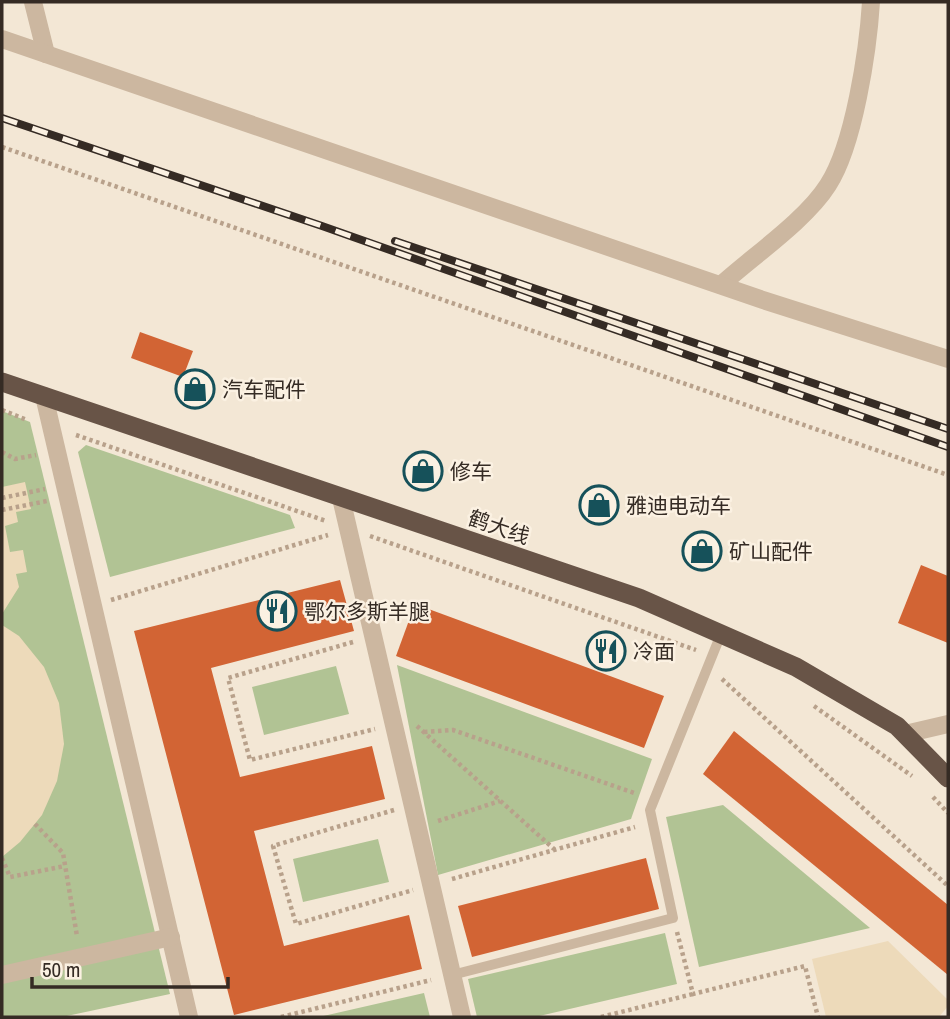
<svg xmlns="http://www.w3.org/2000/svg" width="950" height="1019" viewBox="0 0 950 1019" font-family="'Archivo Narrow','Noto Sans SC',sans-serif">
  <style>
    .green { fill: #b1c394 }
    .plaza { fill: #eddaba }
    .building { fill: #d26434 }
    .lines { fill: none; stroke-linecap: round; stroke-linejoin: round }
    .path { stroke: #b8a18b; stroke-width: 4.5; stroke-dasharray: 3.5 3.5; stroke-linecap: butt }
    .service { stroke: #ccb7a0; stroke-width: 10 }
    .minor { stroke: #ccb7a0; stroke-width: 18 }
    .tertiary { stroke: #ccb7a0; stroke-width: 18 }
    .trunk { stroke: #685447; stroke-width: 19 }
    .rail-casing { stroke: #352b24; stroke-width: 8 }
    .rail { stroke: #fbf1e2; stroke-width: 5; stroke-dasharray: 16; stroke-linecap: butt }
    .labels { text-anchor: middle; dominant-baseline: central; stroke-width: 5; stroke-linejoin: round; paint-order: stroke }
    .poi-label { font-size: 21px; fill: #352b24; stroke: #fbf1e2; text-anchor: start }
    .street-label { font-size: 21px; fill: #352b24; stroke: #fbf1e2 }
  </style>
  <rect width="100%" height="100%" fill="#f3e7d5"/>
  <g class="green">
    <polygon points="2,411 30,422 170,994 62,1017 2,1017"/>
    <polygon points="86,445 290,515 295,528 110,577 78,452"/>
    <polygon points="397,665 652,759 631,819 438,875"/>
    <polygon points="336,666 349,714 264,735 252,687"/>
    <polygon points="723,805 870,928 699,967 666,817"/>
    <polygon points="378,839 389,882 303,902 293,859"/>
    <polygon points="665,933 677,984 535,1017 477,1017 468,979"/>
    <polygon points="424,993 430,1017 319,1017"/>
  </g>
  <g class="plaza">
    <polygon points="25,482 31,509 16,512 18,522 5,526 10,552 23,550 27,572 16,574 19,587 2,614 2,487"/>
    <polygon points="2,625 19,636 44,667 59,703 64,744 57,781 42,815 20,842 2,857"/>
    <polygon points="888,941 948,1000 948,1006 939,1017 826,1017 812,959"/>
  </g>
  <g class="building">
    <polygon points="140,332 193,351 183,377 131,358"/>
    <polygon points="921,565 948,576 948,643 898,623"/>
    <polygon points="340,580 354,631 211,668 240,777 372,746 385,799 254,831 284,946 409,915 422,969 234,1015 134,631"/>
    <polygon points="415,604 664,696 644,748 396,656"/>
    <polygon points="734,731 948,905 948,975 703,774"/>
    <polygon points="646,858 659,909 472,957 458,906"/>
  </g>
  <g class="lines">
    <g class="path">
      <polyline points="2,147 948,475"/>
      <polyline points="2,410 27,420"/>
      <polyline points="76,435 326,521"/>
      <polyline points="2,452 15,459 36,455"/>
      <polyline points="2,498 45,489"/>
      <polyline points="2,510 47,501"/>
      <polyline points="370,536 696,650"/>
      <polyline points="111,600 328,535"/>
      <polyline points="353,642 228,678 250,760 375,729"/>
      <polyline points="722,679 948,886"/>
      <polyline points="814,706 912,776"/>
      <polyline points="417,726 554,849"/>
      <polyline points="424,732 453,730 637,794"/>
      <polyline points="933,797 948,813"/>
      <polyline points="394,810 273,846 296,924 413,890"/>
      <polyline points="438,821 500,801"/>
      <polyline points="35,824 63,853 77,936"/>
      <polyline points="2,858 10,877 65,866"/>
      <polyline points="452,879 635,827"/>
      <polyline points="677,932 693,994 805,966 818,1017"/>
      <polyline points="281,1017 431,980"/>
      <polyline points="601,1017 693,994"/>
    </g>
    <polyline class="service" points="452,975 673,918 650,810 721,634"/>
    <g class="minor">
      <polyline points="33,2 46,54"/>
      <path d="M721,285C753,256 806,220 828,185C854,145 868,50 871,2"/>
      <polyline points="44,396 189,1017"/>
      <polyline points="341,498 462,1017"/>
      <polyline points="905,734 948,724"/>
      <polyline points="2,975 171,937"/>
    </g>
    <polyline class="tertiary" points="2,39 763,300 948,359"/>
    <polyline class="trunk" points="2,382 639,598 796,667 897,726 948,778"/>
    <g class="rail-casing">
      <g id="rail">
        <polyline points="2,118 322,226 948,447"/>
        <polyline points="395,241 948,429"/>
      </g>
    </g>
    <use href="#rail" class="rail"/>
  </g>
  <defs>
    <g id="shop-ring" transform="scale(2.0125)"><circle r="9.5" fill="#fbf1e2" stroke="#16515a" stroke-width="1.5"/><path d="M-5-2.5h2.3a2.7 3.5 0 0 1 5.4 0H5L5.5 6h-11ZM-1.5-2.5h3a1.5 2.3 0 0 0-3 0Z" fill="#16515a"/></g>
    <g id="restaurant-ring" transform="scale(2.0125)"><circle r="9.5" fill="#fbf1e2" stroke="#16515a" stroke-width="1.5"/><path d="M-5-6h1v4h1v-4h1v4h1v-4h1v5L-1.5 .5V6h-2V.5L-5-1ZM5-6V6H3V1.5H1.5Q1.5-4 5-6Z" fill="#16515a"/></g>
  </defs>
  <g fill-rule="evenodd">
    <use href="#shop-ring" x="195" y="389"/>
    <use href="#shop-ring" x="423" y="471"/>
    <use href="#shop-ring" x="599" y="505"/>
    <use href="#shop-ring" x="702" y="551"/>
    <use href="#restaurant-ring" x="277" y="611"/>
    <use href="#restaurant-ring" x="606" y="651"/>
  </g>
  <g class="labels">
    <g class="poi-label">
      <text x="222" y="389">汽车配件</text>
      <text x="450" y="471">修车</text>
      <text x="626" y="505">雅迪电动车</text>
      <text x="729" y="551">矿山配件</text>
      <text x="304" y="611">鄂尔多斯羊腿</text>
      <text x="633" y="651">冷面</text>
    </g>
    <g class="street-label">
      <text transform="translate(499 527) rotate(19)">鹤大线</text>
    </g>
  </g>
  <rect width="950" height="1019" fill="none" stroke="#352b24" stroke-width="7"/>
  <path d="M32 977v10h196v-10" fill="none" stroke="#352b24" stroke-width="3.5"/>
  <text x="42" y="977" font-size="21" fill="#352b24" stroke="#fbf1e2" stroke-width="5" paint-order="stroke">50 m</text>
</svg>
